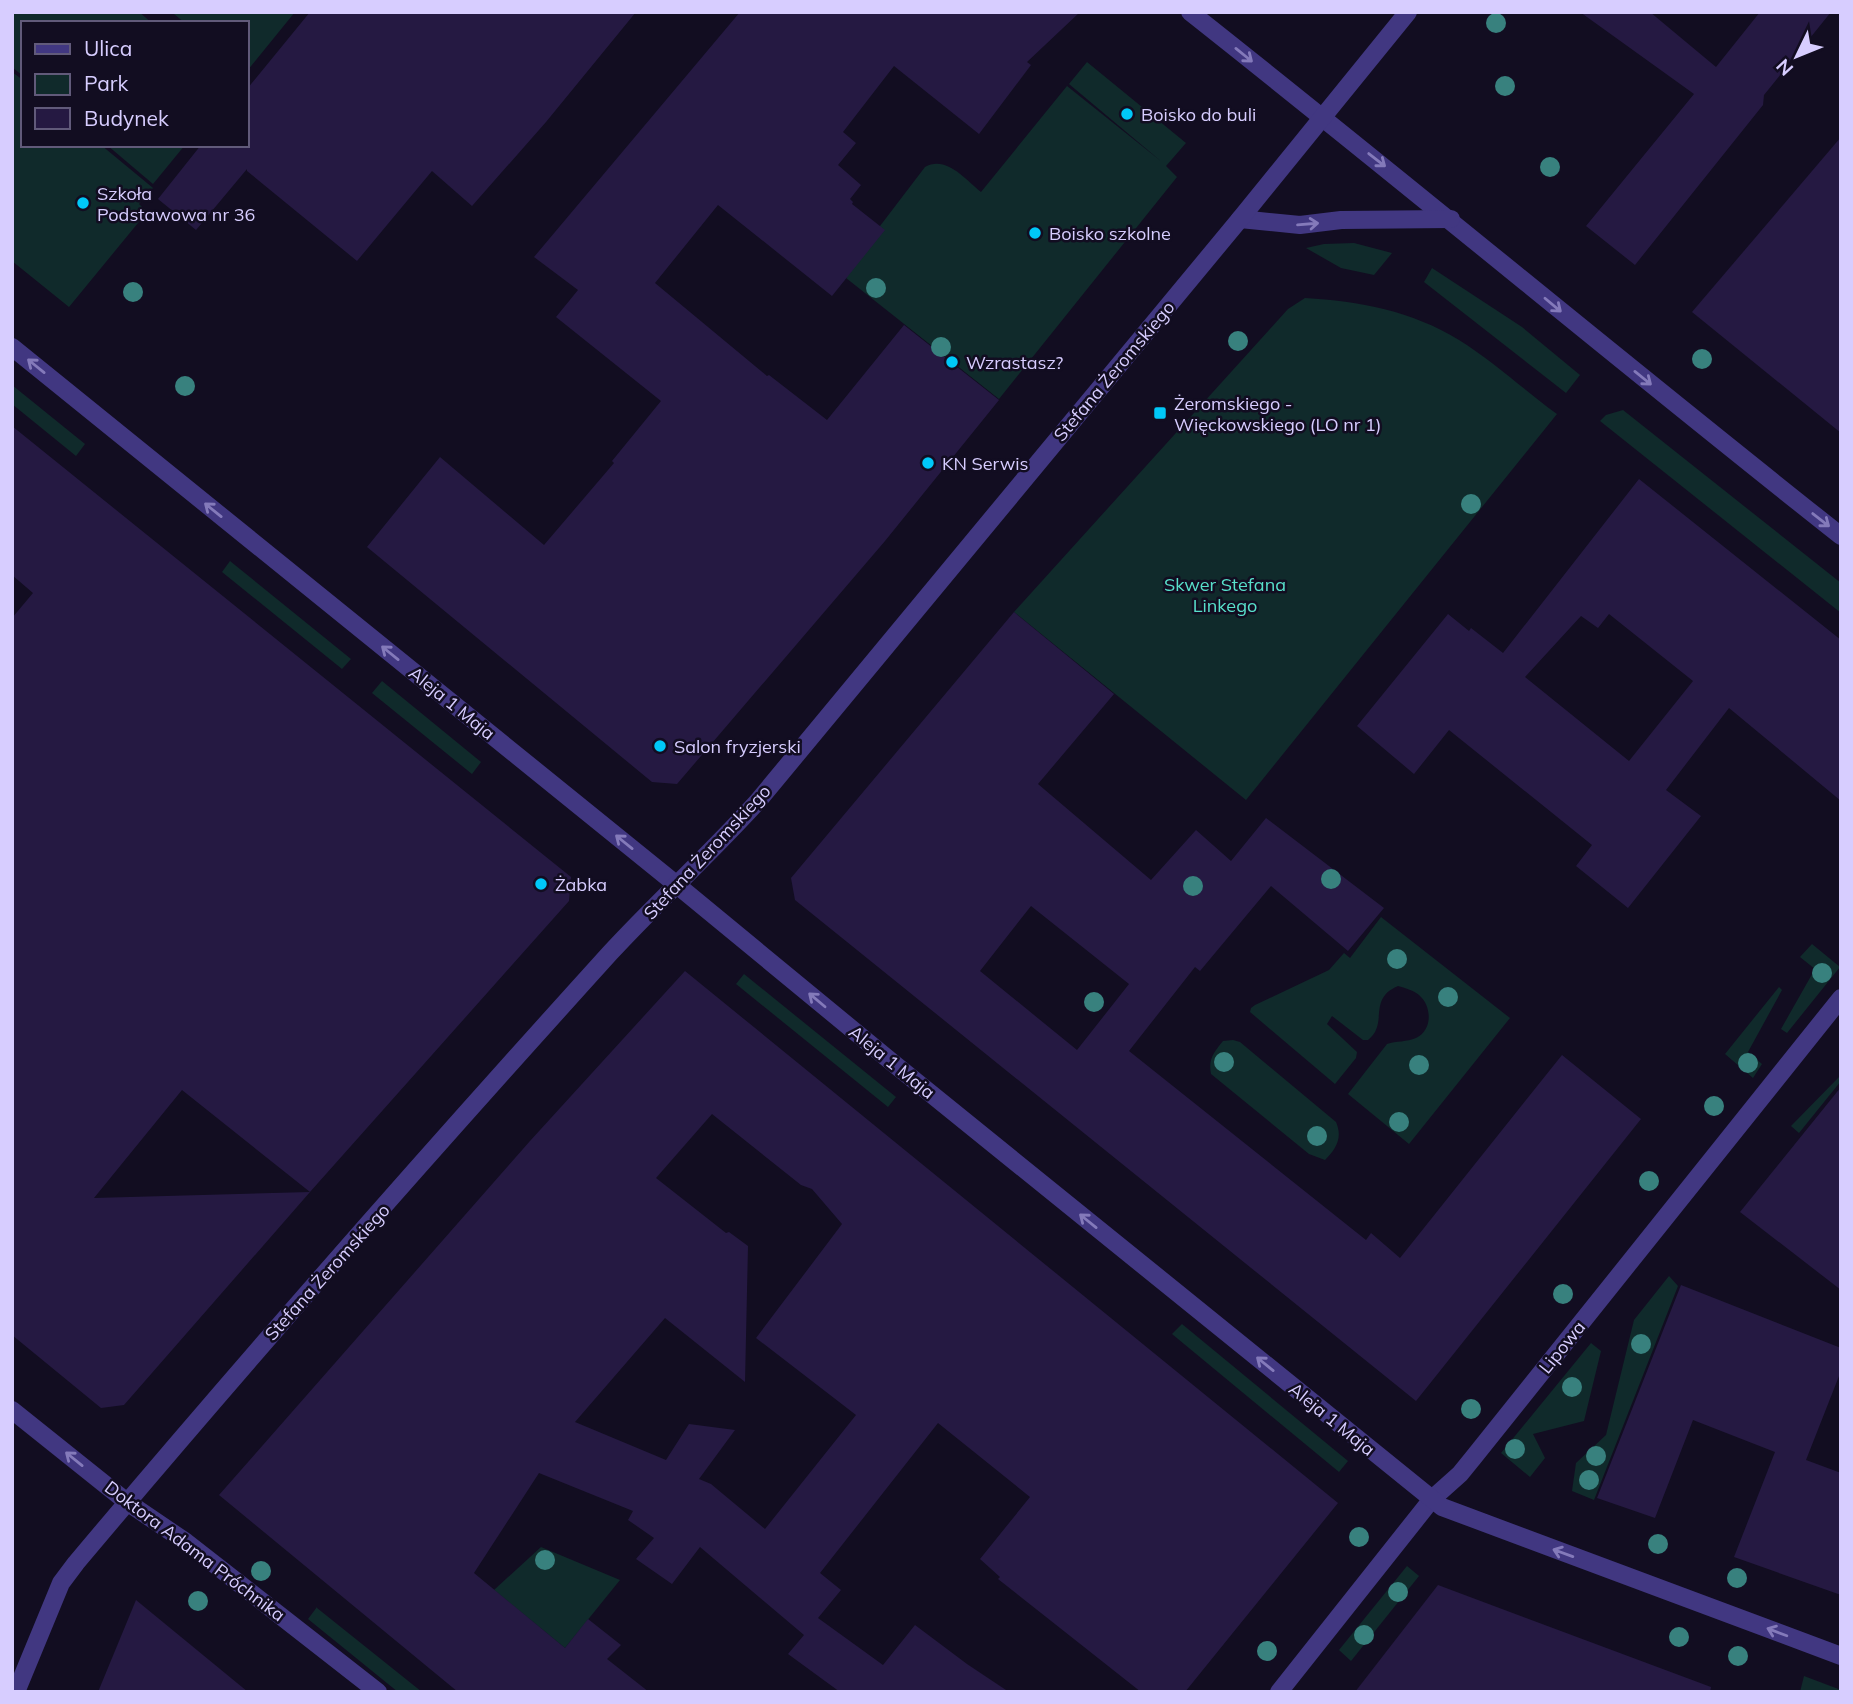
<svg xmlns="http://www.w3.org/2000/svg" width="1853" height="1704" viewBox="0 0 1853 1704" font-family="Mulish,sans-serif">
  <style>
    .green { fill: #102a2b }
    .building { fill: #251942; fill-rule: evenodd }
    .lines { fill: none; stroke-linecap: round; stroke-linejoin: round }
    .minor { stroke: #413781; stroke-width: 18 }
    .tertiary { stroke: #413781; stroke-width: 18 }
    .tree { fill: #38817e }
    .oneway { stroke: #847aba }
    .poi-dot { fill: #00c8f8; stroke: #120d21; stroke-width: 2.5 }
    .labels { text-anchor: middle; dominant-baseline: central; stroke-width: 5; stroke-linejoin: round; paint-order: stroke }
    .poi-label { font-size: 18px; fill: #d7cdff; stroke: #120d21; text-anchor: start }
    .street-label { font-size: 18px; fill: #d7cdff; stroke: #120d21 }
    .park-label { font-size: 18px; fill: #58e0cb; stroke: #120d21 }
  </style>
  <rect width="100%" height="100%" fill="#120d21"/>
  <g class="green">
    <polygon points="15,12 139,12 152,23 23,23 23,76 12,67 12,16"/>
    <polygon points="175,12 295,12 247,71 247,23 185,23 174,14"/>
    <path d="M1087,62L1186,143L1166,166L1177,177L999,399L846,278L880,226L925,167C946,155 965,179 981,192L1067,86L1162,162L1069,84Z"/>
    <polygon points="12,72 23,80 23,145 101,145 153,188 139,204 147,212 69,307 12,261"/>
    <polygon points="107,145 185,145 153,184"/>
    <polygon points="1354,243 1392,253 1374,275 1341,268 1306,248 1324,244"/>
    <polygon points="1432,268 1522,327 1580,375 1566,393 1424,282"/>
    <path d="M1305,298C1359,301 1412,311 1459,340C1493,361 1524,390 1557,414L1246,800L1014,612L1288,309Z"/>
    <polygon points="12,385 85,444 76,456 12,404"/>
    <polygon points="1623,410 1841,583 1841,613 1600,421 1606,415"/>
    <polygon points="230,561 351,659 342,669 222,572"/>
    <polygon points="382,681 481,762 472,774 372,693"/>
    <path d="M1381,917L1510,1018L1409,1144L1348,1094L1387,1044C1396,1041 1407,1042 1416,1038C1433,1030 1432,1006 1419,995C1413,990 1405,988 1398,986C1367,999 1389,1024 1368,1040H1363L1332,1016L1327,1024L1357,1052L1356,1058L1335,1084L1250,1012L1251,1008L1255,1005L1329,970L1344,953L1350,958Z"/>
    <polygon points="1812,944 1840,967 1787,1033 1781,1029 1815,969 1800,957"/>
    <polygon points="744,974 896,1097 888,1107 736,984"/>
    <polygon points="1779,987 1782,990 1748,1052 1762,1064 1753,1078 1725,1054"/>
    <path d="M1233,1040L1240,1042L1336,1122C1343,1138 1336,1149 1325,1160L1309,1154L1211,1074C1208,1059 1214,1052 1223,1041Z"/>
    <polygon points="1841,1075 1841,1081 1799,1133 1791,1126"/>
    <polygon points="1669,1276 1678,1286 1594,1500 1572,1491 1576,1463 1606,1435 1634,1320"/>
    <polygon points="1182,1324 1348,1461 1339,1472 1172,1334"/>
    <polygon points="1591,1343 1601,1351 1584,1421 1533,1434 1545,1458 1530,1477 1501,1453"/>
    <polygon points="541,1547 620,1580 565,1648 494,1590"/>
    <polygon points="1407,1566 1419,1576 1351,1661 1339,1650"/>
    <polygon points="317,1607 317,1608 422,1692 398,1692 308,1619"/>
    <polygon points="1804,1676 1841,1690 1841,1692 1800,1692"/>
  </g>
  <g class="building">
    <polygon points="310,12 636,12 546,122 472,206 432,171 357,261 247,171 247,169 196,230 158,199 201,145 247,145 247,89"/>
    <polygon points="740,12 1080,12 1027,62 1031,65 979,134 894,66 843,132 856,143 838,165 861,185 850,199 853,202 852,204 885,230 832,296 718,205 655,283 767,376 769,375 827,420 904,325 999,400 885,541 677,784 652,782 367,547 440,457 544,545 614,463 612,461 661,401 556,317 578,290 534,257"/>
    <polygon points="1580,12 1650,12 1716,67 1760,12 1831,12 1764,95 1763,105 1635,265 1586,226 1694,94"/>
    <polygon points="1841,137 1841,433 1692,312"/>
    <polygon points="12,426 571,877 569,901 310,1192 182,1090 94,1198 310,1192 124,1405 101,1408 12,1335 12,618 33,593 12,575"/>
    <path d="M1639,479L1841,640V801L1729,708L1666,790L1701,816L1628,908L1576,866L1592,845L1449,730L1414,774L1357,726L1448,614L1469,631L1471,628L1503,653ZM1609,614L1693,681L1629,761L1525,677L1581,616L1598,628Z"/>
    <path d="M1014,612L1114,694L1038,784L1151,880L1196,830L1231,861L1266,818L1384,908L1348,951L1271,886L1200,971L1195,967L1129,1051L1366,1240L1371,1233L1400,1258L1562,1055L1641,1119L1416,1401L795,900L791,878ZM1031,906L1129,984L1077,1050L980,971Z"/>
    <path d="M685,971L1338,1503L1185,1692H1141L998,1579L1000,1577L980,1559L1030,1497L938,1423L820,1573L841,1590L818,1618L883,1665L915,1625L967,1664L1009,1692H840L788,1654L804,1635L700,1547L672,1584L636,1559L654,1538L628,1520L633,1511L539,1473L474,1573L565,1648L588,1619L621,1645L607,1659L649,1692H458L219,1495L530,1141ZM712,1114L801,1185L812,1189L842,1224L756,1338L856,1415L765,1529L711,1484L699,1479L735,1430L689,1424L666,1460L575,1422L665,1318L745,1382L748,1246L729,1232L726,1233L656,1178Z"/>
    <polygon points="1841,1087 1841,1290 1740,1212"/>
    <polygon points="1681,1285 1841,1348 1841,1371 1806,1460 1841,1473 1841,1595 1734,1557 1775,1452 1693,1420 1655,1518 1597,1498"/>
    <polygon points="1438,1585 1711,1687 1710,1692 1355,1692"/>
    <polygon points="136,1600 248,1692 98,1692"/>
  </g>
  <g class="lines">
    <g class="minor">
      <polyline points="12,347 677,885"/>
      <polyline points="127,1502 186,1542 378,1692"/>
      <polyline points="1279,1692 1432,1499 1460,1474 1473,1458 1841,998"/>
    </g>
    <g class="tertiary">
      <path d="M1190,12C1409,185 1622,363 1841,536"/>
      <polyline points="1240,219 1300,225 1341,220 1451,219"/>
      <polyline points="677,885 893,1063 1442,1507 1841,1656"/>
      <polyline points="12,1410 127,1502"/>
      <path d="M16,1692L61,1583L76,1563C250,1356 429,1153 610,953C658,901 710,854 758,801L1240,219L1408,12"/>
    </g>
  </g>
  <g class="tree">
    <circle cx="1496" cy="23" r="10"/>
    <circle cx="1505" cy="86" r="10"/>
    <circle cx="1550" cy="167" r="10"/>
    <circle cx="876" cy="288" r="10"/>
    <circle cx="133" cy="292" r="10"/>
    <circle cx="1238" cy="341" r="10"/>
    <circle cx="941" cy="347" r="10"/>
    <circle cx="1702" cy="359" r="10"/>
    <circle cx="185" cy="386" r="10"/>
    <circle cx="1471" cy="504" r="10"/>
    <circle cx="1331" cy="879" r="10"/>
    <circle cx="1193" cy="886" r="10"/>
    <circle cx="1397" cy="959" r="10"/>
    <circle cx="1822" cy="973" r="10"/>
    <circle cx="1448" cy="997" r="10"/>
    <circle cx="1094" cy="1002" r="10"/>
    <circle cx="1224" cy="1062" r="10"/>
    <circle cx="1748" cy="1063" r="10"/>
    <circle cx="1419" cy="1065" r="10"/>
    <circle cx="1714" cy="1106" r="10"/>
    <circle cx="1399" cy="1122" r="10"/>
    <circle cx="1317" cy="1136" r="10"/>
    <circle cx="1649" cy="1181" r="10"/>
    <circle cx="1563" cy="1294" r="10"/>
    <circle cx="1641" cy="1344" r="10"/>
    <circle cx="1572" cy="1387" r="10"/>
    <circle cx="1471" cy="1409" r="10"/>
    <circle cx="1515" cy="1449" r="10"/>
    <circle cx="1596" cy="1456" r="10"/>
    <circle cx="1589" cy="1480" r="10"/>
    <circle cx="1359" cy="1537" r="10"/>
    <circle cx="1658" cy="1544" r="10"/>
    <circle cx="545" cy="1560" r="10"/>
    <circle cx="261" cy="1571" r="10"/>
    <circle cx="1737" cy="1578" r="10"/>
    <circle cx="1398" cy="1592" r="10"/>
    <circle cx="198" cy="1601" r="10"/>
    <circle cx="1364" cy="1635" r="10"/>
    <circle cx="1679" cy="1637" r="10"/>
    <circle cx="1267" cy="1651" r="10"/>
    <circle cx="1738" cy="1656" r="10"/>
  </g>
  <defs><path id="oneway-shaft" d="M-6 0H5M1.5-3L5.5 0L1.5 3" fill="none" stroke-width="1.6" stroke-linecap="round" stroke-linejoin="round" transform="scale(1.75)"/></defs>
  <g class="oneway">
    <use href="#oneway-shaft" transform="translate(1244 55) rotate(39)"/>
    <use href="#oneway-shaft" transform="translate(1377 160) rotate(38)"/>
    <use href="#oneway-shaft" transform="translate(1308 224) rotate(-5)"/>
    <use href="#oneway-shaft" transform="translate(1553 305) rotate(40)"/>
    <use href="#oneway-shaft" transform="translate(36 366) rotate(-141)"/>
    <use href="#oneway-shaft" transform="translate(1643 378) rotate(39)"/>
    <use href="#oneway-shaft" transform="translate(213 510) rotate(-141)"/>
    <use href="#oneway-shaft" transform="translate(1821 520) rotate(38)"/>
    <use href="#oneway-shaft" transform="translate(390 653) rotate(-141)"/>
    <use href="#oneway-shaft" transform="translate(624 842) rotate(-141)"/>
    <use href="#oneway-shaft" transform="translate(817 1000) rotate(-140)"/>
    <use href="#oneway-shaft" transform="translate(1088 1221) rotate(-141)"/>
    <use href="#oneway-shaft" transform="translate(1265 1364) rotate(-141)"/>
    <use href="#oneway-shaft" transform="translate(74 1459) rotate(-141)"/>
    <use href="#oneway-shaft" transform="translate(1563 1553) rotate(-160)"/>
    <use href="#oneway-shaft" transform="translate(1777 1632) rotate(-159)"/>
  </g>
  <g class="poi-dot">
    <circle cx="1127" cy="114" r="7"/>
    <circle cx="83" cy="203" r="7"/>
    <circle cx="1035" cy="233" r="7"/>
    <circle cx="952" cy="362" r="7"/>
    <rect x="1153" y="406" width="14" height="14" rx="3.5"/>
    <circle cx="928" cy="463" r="7"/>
    <circle cx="660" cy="746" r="7"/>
    <circle cx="541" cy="884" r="7"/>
  </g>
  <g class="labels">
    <g class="poi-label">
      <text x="1141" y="114">Boisko do buli</text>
      <text x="97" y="193">Szkoła<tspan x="97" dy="21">Podstawowa nr 36</tspan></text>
      <text x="1049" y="233">Boisko szkolne</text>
      <text x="966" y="362">Wzrastasz?</text>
      <text x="1174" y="403">Żeromskiego -<tspan x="1174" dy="21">Więckowskiego (LO nr 1)</tspan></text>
      <text x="942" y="463">KN Serwis</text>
      <text x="674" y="746">Salon fryzjerski</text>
      <text x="555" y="884">Żabka</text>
    </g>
    <g class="street-label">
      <text transform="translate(1114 371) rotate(-50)">Stefana Żeromskiego</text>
      <text transform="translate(452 703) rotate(39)">Aleja 1 Maja</text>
      <text transform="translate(707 852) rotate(-47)">Stefana Żeromskiego</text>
      <text transform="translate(892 1062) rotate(39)">Aleja 1 Maja</text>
      <text transform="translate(327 1272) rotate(-48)">Stefana Żeromskiego</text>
      <text transform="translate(1562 1347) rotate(-51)">Lipowa</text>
      <text transform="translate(1332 1419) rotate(39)">Aleja 1 Maja</text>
      <text transform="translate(195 1551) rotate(37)">Doktora Adama Próchnika</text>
    </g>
    <g class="park-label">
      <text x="1225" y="584">Skwer Stefana<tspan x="1225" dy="21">Linkego</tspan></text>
    </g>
  </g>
  <rect width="1853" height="1704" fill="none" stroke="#d7cdff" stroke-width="28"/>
  <rect x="21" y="21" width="228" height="126" fill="#120d21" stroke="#615a7a" stroke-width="2"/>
  <rect x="35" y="44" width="35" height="10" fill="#413781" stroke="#615a7a" stroke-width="2"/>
  <text x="84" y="56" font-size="21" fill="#d7cdff">Ulica</text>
  <rect x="35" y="74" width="35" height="21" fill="#102a2b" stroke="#615a7a" stroke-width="2"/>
  <text x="84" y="91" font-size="21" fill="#d7cdff">Park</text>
  <rect x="35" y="108" width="35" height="21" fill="#251942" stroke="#615a7a" stroke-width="2"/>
  <text x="84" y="126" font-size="21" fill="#d7cdff">Budynek</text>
  <g transform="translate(1797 56) rotate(227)" stroke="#120d21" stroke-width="5" paint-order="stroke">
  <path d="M0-5L12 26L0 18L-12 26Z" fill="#d7cdff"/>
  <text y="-10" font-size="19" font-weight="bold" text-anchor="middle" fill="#d7cdff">N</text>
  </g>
</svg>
